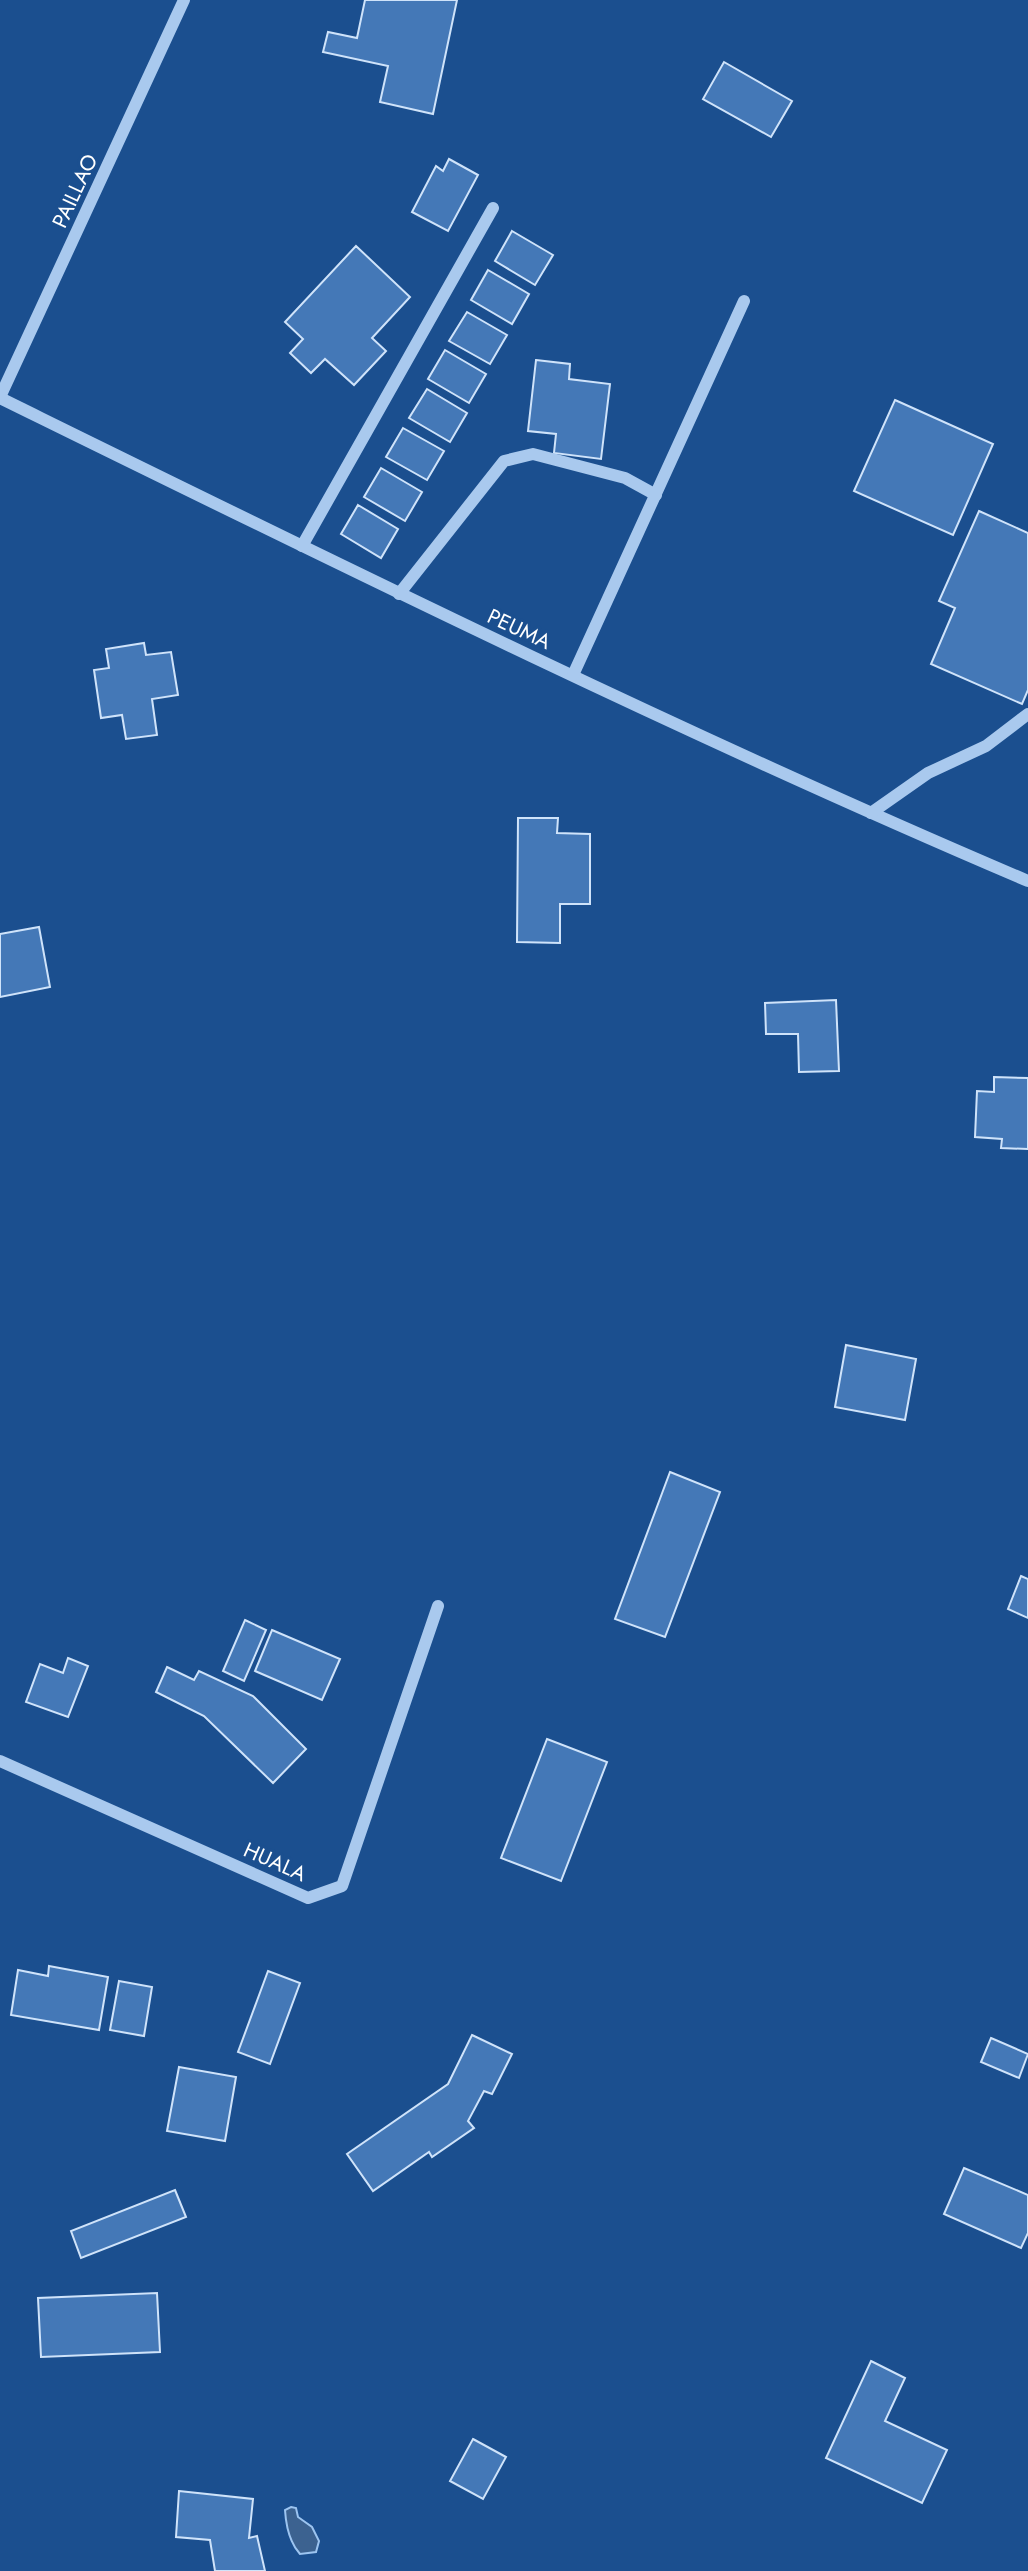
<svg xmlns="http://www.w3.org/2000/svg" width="1028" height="2571" viewBox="0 0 1028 2571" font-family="Jost,sans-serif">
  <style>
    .water { fill: #3c6290; stroke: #9cc4f0; stroke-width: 2 }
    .building { fill: #4478b7; stroke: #cfe3fa; stroke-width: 2 }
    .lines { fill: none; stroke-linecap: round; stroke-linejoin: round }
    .minor { stroke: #a9c9ee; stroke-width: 12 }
    .labels { text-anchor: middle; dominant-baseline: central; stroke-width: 6; stroke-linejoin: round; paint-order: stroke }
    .street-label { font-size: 21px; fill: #fff; stroke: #1b4f8f }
  </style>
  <rect width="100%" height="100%" fill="#1b4f8f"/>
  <path class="water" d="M291,2507L296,2508L298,2517L312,2527L319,2541L316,2552L300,2554C289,2542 286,2526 285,2510Z"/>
  <g class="building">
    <polygon points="365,0 457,0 433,114 380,102 388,66 323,52 328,32 357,38"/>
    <polygon points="724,62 792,101 771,137 703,99"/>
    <polygon points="449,159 478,175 448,231 412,212 436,166 443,171"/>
    <polygon points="512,231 553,255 535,285 495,261"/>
    <polygon points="356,246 410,297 372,338 386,351 354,385 325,359 311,373 290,353 303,339 285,322"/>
    <polygon points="488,270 529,294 512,324 471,300"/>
    <polygon points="467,312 507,335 490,364 449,341"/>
    <polygon points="445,350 486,374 469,403 428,379"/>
    <polygon points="536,360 570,364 569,379 610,384 601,459 554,453 556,434 528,431"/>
    <polygon points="427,389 467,413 450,442 409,418"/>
    <polygon points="895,400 993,444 953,535 854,491"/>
    <polygon points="403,428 444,451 427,480 386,457"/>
    <polygon points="381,468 422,492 405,521 364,497"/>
    <polygon points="358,505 398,529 381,558 341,534"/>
    <polygon points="979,511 1028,533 1028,690 1022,704 931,664 955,608 939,601"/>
    <polygon points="144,643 146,655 171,652 178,695 152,699 157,735 126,739 122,715 101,718 94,670 109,668 106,649"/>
    <polygon points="518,818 558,818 557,833 590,834 590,904 560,904 560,943 517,942"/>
    <polygon points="39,927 50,987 0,997 0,934"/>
    <polygon points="836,1000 839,1071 799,1072 798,1034 766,1034 765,1003"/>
    <polygon points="994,1077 1028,1078 1028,1149 1001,1148 1002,1139 975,1137 977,1091 994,1092"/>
    <polygon points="846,1345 916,1359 905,1420 835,1407"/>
    <polygon points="670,1472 720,1492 665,1637 615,1619"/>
    <polygon points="1021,1576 1028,1579 1028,1618 1008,1609"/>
    <polygon points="245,1620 266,1630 244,1681 223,1671"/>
    <polygon points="272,1630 340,1659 322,1700 255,1671"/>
    <polygon points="68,1658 88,1666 68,1717 26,1702 40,1664 63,1673"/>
    <polygon points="167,1667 194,1680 199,1671 253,1696 306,1749 273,1783 204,1716 156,1692"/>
    <polygon points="547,1739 607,1762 561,1881 501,1858"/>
    <polygon points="49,1966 108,1977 99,2030 11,2015 18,1970 48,1976"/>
    <polygon points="268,1971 300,1983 270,2064 238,2052"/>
    <polygon points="119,1981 152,1987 144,2036 110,2030"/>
    <polygon points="472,2035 512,2054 492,2094 484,2091 468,2121 474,2128 432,2157 429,2152 373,2191 347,2154 448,2084"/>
    <polygon points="991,2038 1028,2054 1019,2078 981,2062"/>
    <polygon points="179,2067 236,2077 225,2141 167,2131"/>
    <polygon points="964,2168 1028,2195 1028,2233 1021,2248 944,2214"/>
    <polygon points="175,2190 186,2217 81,2258 71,2231"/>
    <polygon points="157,2293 160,2352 41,2357 38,2298"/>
    <polygon points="871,2361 905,2378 885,2421 947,2450 922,2503 826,2458"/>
    <polygon points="473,2439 506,2457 483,2499 450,2481"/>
    <polygon points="179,2491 253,2499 249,2538 257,2536 265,2571 215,2571 210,2540 176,2537"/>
  </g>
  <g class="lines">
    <g class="minor">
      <polyline points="0,397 184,0"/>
      <path d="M0,398C340,565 680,733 1028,881"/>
      <polyline points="302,546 493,208"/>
      <polyline points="399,594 504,461 533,454 625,478 656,495"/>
      <polyline points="573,675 744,301"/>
      <polyline points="871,813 928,773 986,746 1028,714"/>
      <polyline points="0,1761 308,1898 342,1886 438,1606"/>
    </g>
  </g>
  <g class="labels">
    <g class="street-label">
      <text transform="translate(75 191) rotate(-65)">PAILLAO</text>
      <text transform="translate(519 629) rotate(25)">PEUMA</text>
      <text transform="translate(275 1862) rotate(24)">HUALA</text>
    </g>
  </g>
</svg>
